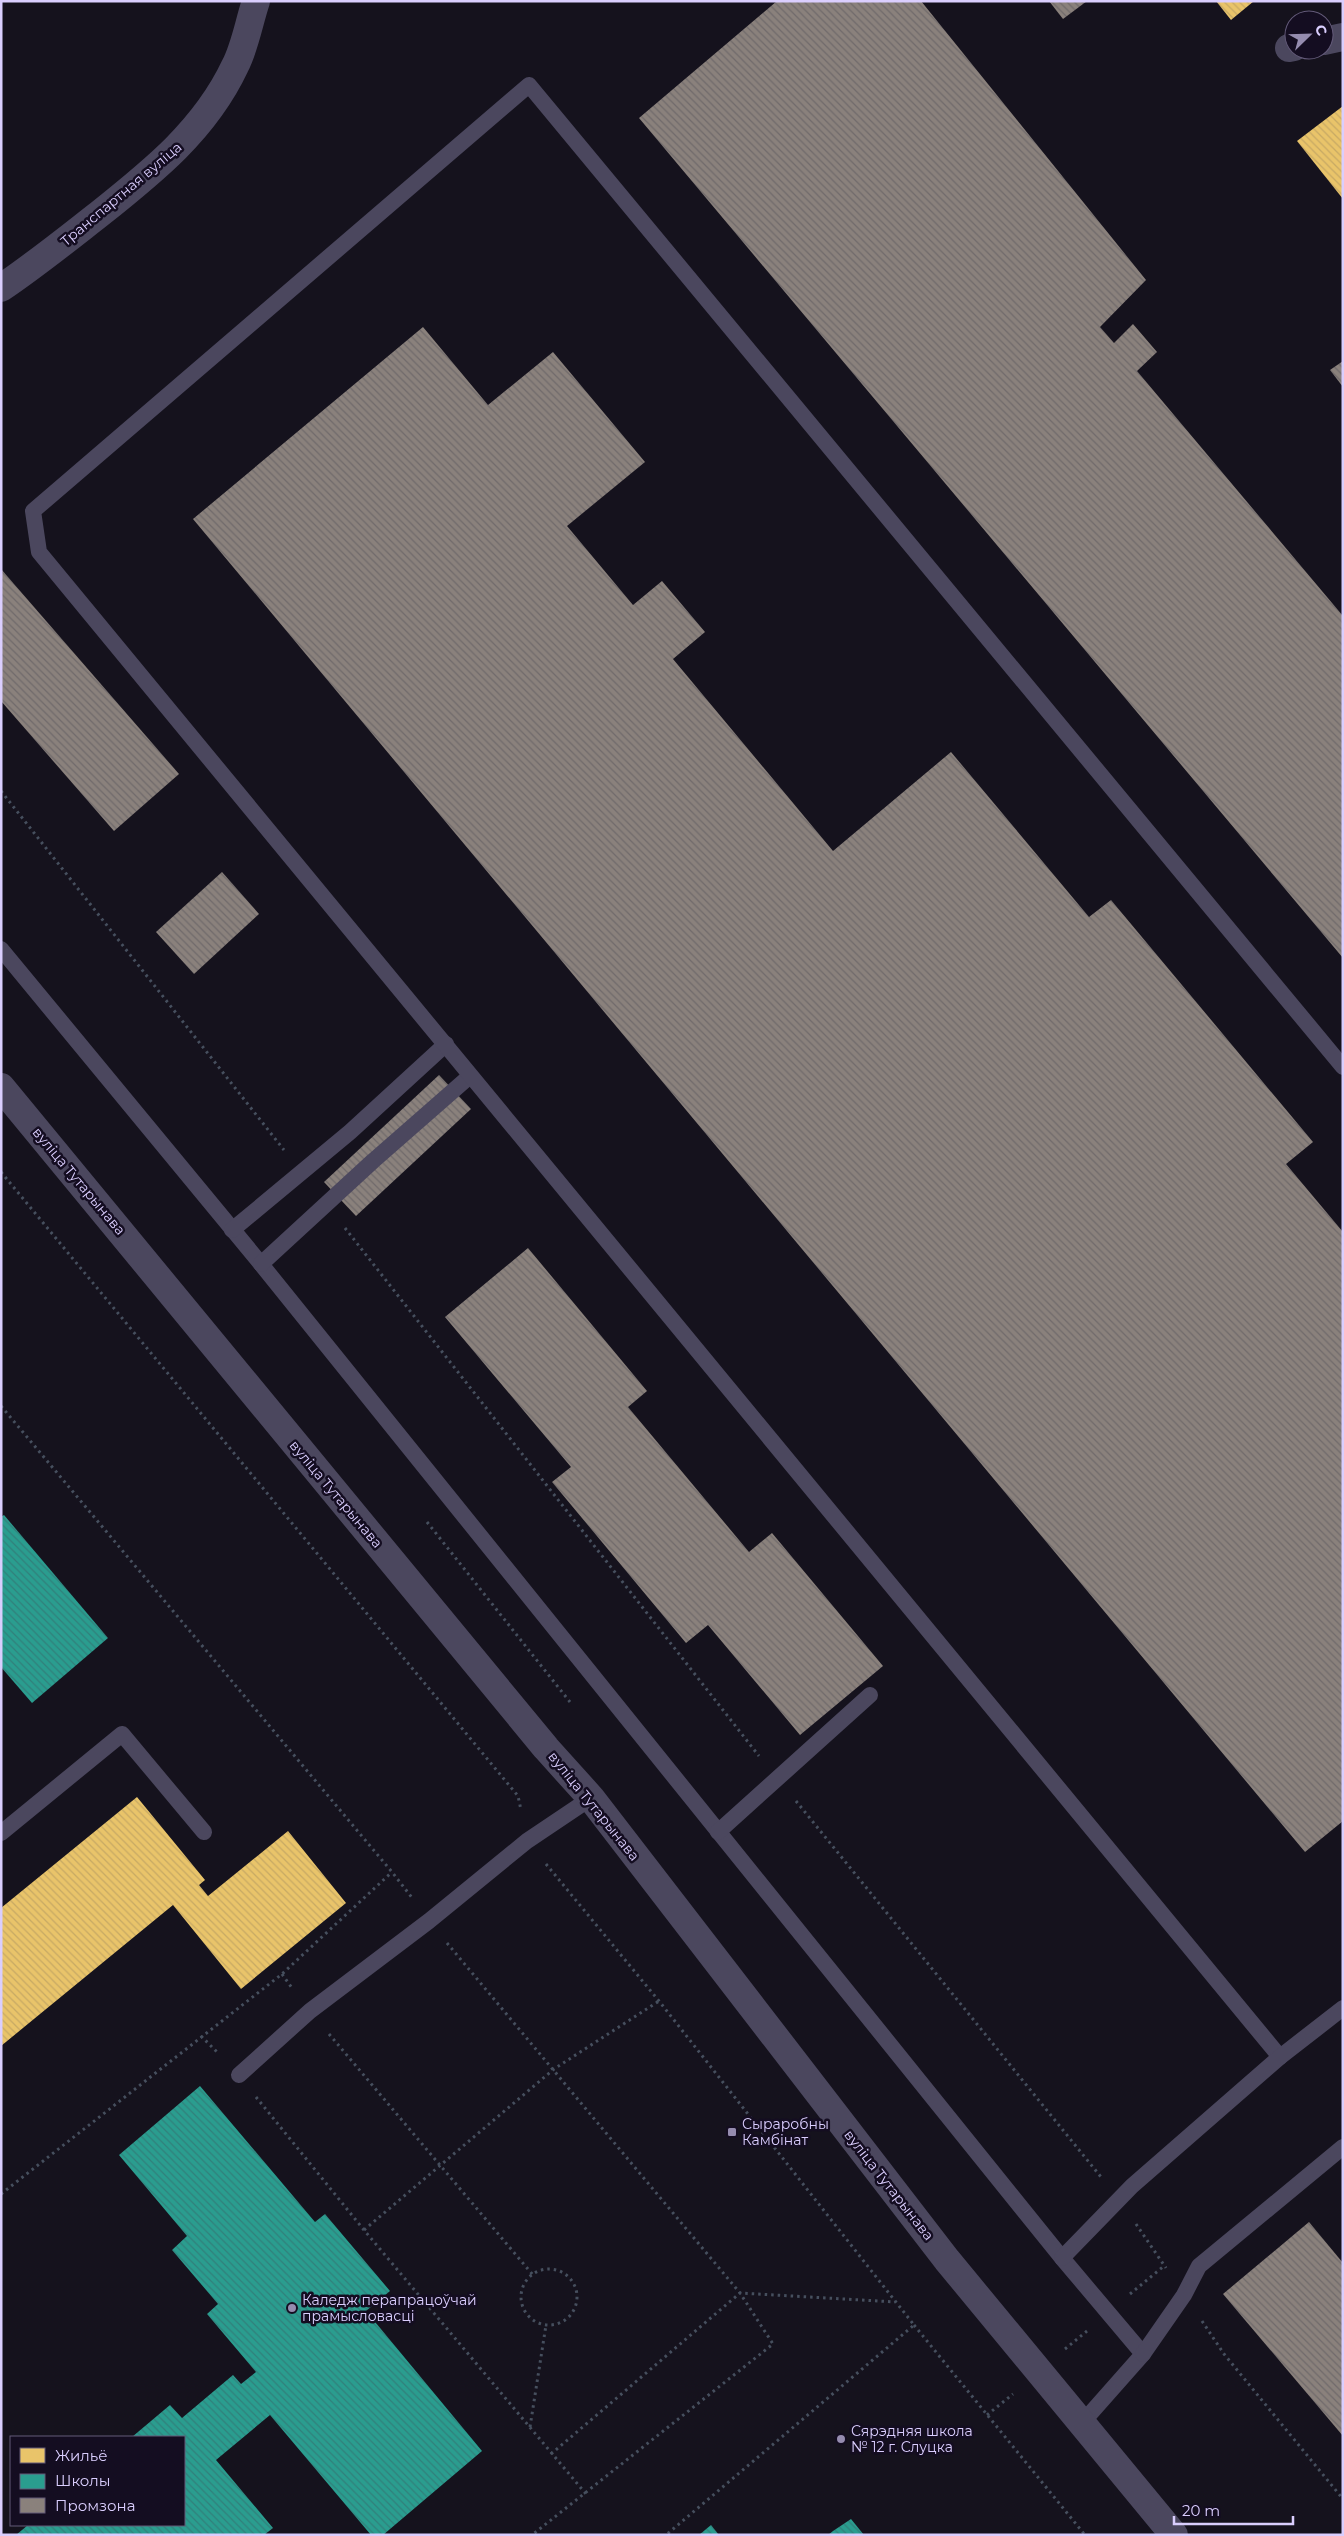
<svg xmlns="http://www.w3.org/2000/svg" width="1344" height="2536" viewBox="0 0 1344 2536" font-family="Montserrat,sans-serif">
  <style>
    .homes { fill: url(#homes-back-hatch) }
    .schools { fill: url(#schools-back-hatch) }
    .industry { fill: url(#industry-back-hatch) }
    .lines { fill: none; stroke-linecap: round; stroke-linejoin: round }
    .path { stroke: #464f5e; stroke-width: 3; stroke-dasharray: 2.5 4; stroke-linecap: butt }
    .service { stroke: #4b475e; stroke-width: 16 }
    .minor { stroke: #4b475e; stroke-width: 28 }
    .tertiary { stroke: #4b475e; stroke-width: 28 }
    .poi-dot { fill: #958caf; stroke: #140d21; stroke-width: 2 }
    .labels { text-anchor: middle; dominant-baseline: central; stroke-width: 5; stroke-linejoin: round; paint-order: stroke }
    .street-label { font-size: 14px; fill: #dacefe; stroke: #140d21 }
    .poi-label { font-size: 14px; fill: #dacefe; stroke: #140d21; text-anchor: start }
  </style>
  <defs>
    <pattern id="homes-back-hatch" width="6" height="6" patternUnits="userSpaceOnUse" patternTransform="scale(1.25)"><rect width="6" height="6" fill="#e9c46a"/><path d="M-1 5l2 2M0 0l6 6M5-1l2 2" fill="none" stroke="#c7a964"/></pattern>
    <pattern id="schools-back-hatch" width="6" height="6" patternUnits="userSpaceOnUse" patternTransform="scale(1.25)"><rect width="6" height="6" fill="#2a9d8f"/><path d="M-1 5l2 2M0 0l6 6M5-1l2 2" fill="none" stroke="#31807b"/></pattern>
    <pattern id="industry-back-hatch" width="6" height="6" patternUnits="userSpaceOnUse" patternTransform="scale(1.25)"><rect width="6" height="6" fill="#8a817c"/><path d="M-1 5l2 2M0 0l6 6M5-1l2 2" fill="none" stroke="#706a6b"/></pattern>
  </defs>
  <rect width="100%" height="100%" fill="#15121d"/>
  <g class="homes">
    <polygon points="1216,1 1254,1 1231,20"/>
    <polygon points="1343,106 1343,199 1297,141"/>
    <polygon points="137,1797 205,1880 199,1885 208,1896 288,1831 346,1903 241,1989 173,1905 1,2046 1,1908"/>
  </g>
  <g class="schools">
    <polygon points="4,1515 108,1638 32,1703 1,1667 1,1517"/>
    <polygon points="200,2086 315,2222 325,2214 390,2291 366,2311 482,2451 383,2535 371,2535 270,2415 216,2460 273,2528 264,2535 16,2535 28,2525 184,2525 184,2437 132,2437 170,2405 182,2418 233,2375 241,2384 256,2372 207,2314 218,2304 172,2250 187,2236 119,2155"/>
    <polygon points="851,2519 864,2535 828,2535 833,2531"/>
    <polygon points="711,2525 719,2535 699,2535"/>
  </g>
  <g class="industry">
    <polygon points="777,1 921,1 1146,280 1100,327 1114,343 1133,324 1157,352 1137,371 1343,616 1343,958 639,118"/>
    <polygon points="1049,1 1087,1 1063,19"/>
    <polygon points="423,327 488,405 553,352 645,462 567,526 633,605 662,581 705,632 673,659 833,851 951,752 1089,917 1111,900 1313,1142 1286,1164 1343,1232 1343,1821 1305,1852 193,519"/>
    <polygon points="1343,361 1343,387 1330,370"/>
    <polygon points="1,569 179,774 114,831 1,701"/>
    <polygon points="222,872 259,914 194,974 156,932"/>
    <polygon points="439,1075 471,1109 356,1216 324,1182"/>
    <polygon points="528,1248 647,1391 628,1407 749,1552 772,1533 883,1666 800,1735 708,1625 686,1643 552,1482 571,1467 445,1317"/>
    <polygon points="1309,2222 1343,2263 1343,2436 1223,2294"/>
  </g>
  <g class="lines">
    <g class="path">
      <polyline points="1,791 284,1150"/>
      <polyline points="1,1172 518,1796 521,1810"/>
      <polyline points="345,1228 759,1756"/>
      <polyline points="1,1406 392,1872 413,1899"/>
      <polyline points="427,1522 570,1702"/>
      <polyline points="796,1801 1101,2177"/>
      <polyline points="546,1864 659,2001 914,2325 666,2535"/>
      <polyline points="447,1943 740,2293 773,2344 532,2535"/>
      <polyline points="282,1974 292,1988"/>
      <polyline points="329,2034 533,2275"/>
      <polyline points="201,2036 219,2054"/>
      <polyline points="256,2097 364,2230 586,2494"/>
      <polyline points="1,2194 282,1974 392,1872"/>
      <polyline points="1136,2224 1166,2268"/>
      <polyline points="364,2230 554,2069 659,2001"/>
      <circle cx="549" cy="2297" r="28"/>
      <polyline points="1130,2294 1164,2266"/>
      <polyline points="1202,2321 1224,2354 1343,2499"/>
      <polyline points="914,2325 1085,2535"/>
      <polyline points="1065,2349 1087,2331"/>
      <polyline points="987,2415 1013,2394"/>
      <polyline points="530,2427 546,2325"/>
      <polyline points="551,2454 740,2293 895,2302"/>
    </g>
    <g class="service">
      <polyline points="1,949 261,1264 1062,2258 1143,2354 1082,2423"/>
      <polyline points="232,1230 350,1132 446,1044"/>
      <polyline points="261,1264 373,1161 470,1076"/>
      <polyline points="718,1832 870,1695"/>
      <polyline points="1,1833 122,1734 204,1832"/>
      <polyline points="1280,2057 39,552 33,511 529,85 1343,1067"/>
      <polyline points="239,2075 310,2011 429,1921 527,1841 591,1798"/>
      <polyline points="1062,2258 1132,2186 1280,2057 1343,2008"/>
      <polyline points="1143,2354 1184,2295 1199,2266 1343,2147"/>
    </g>
    <g class="minor">
      <polyline points="1324,41 1343,37"/>
      <polyline points="1289,48 1294,47"/>
      <path d="M1,288C35,265 66,240 98,215C152,172 205,130 235,66C245,47 249,22 256,1"/>
    </g>
    <polyline class="tertiary" points="1,1087 546,1748 591,1798 947,2260 1174,2535"/>
  </g>
  <g class="poi-dot">
    <rect x="727" y="2127" width="10" height="10" rx="2.5"/>
    <circle cx="292" cy="2308" r="5"/>
    <circle cx="841" cy="2439" r="5"/>
  </g>
  <g class="labels">
    <g class="street-label">
      <text transform="translate(121 194) rotate(-40)">Транспартная вуліца</text>
      <text transform="translate(79 1181) rotate(50)">вуліца Тутарынава</text>
      <text transform="translate(336 1494) rotate(50)">вуліца Тутарынава</text>
      <text transform="translate(594 1806) rotate(51)">вуліца Тутарынава</text>
      <text transform="translate(889 2185) rotate(52)">вуліца Тутарынава</text>
    </g>
    <g class="poi-label">
      <text x="742" y="2124">Сыраробны<tspan x="742" dy="16">Камбінат</tspan></text>
      <text x="302" y="2300">Каледж перапрацоўчай<tspan x="302" dy="16">прамысловасці</tspan></text>
      <text x="851" y="2431">Сярэдняя школа<tspan x="851" dy="16">№ 12 г. Слуцка</tspan></text>
    </g>
  </g>
  <rect width="1344" height="2536" fill="none" stroke="#dacefe" stroke-width="5"/>
  <rect x="10" y="2436" width="175" height="90" fill="#140d21" stroke="#635a79"/>
  <rect x="20" y="2448" width="25" height="15" fill="#e9c46a" stroke="#635a79"/>
  <text x="55" y="2461" font-size="15" fill="#dacefe">Жильё</text>
  <rect x="20" y="2474" width="25" height="15" fill="#2a9d8f" stroke="#635a79"/>
  <text x="55" y="2486" font-size="15" fill="#dacefe">Школы</text>
  <rect x="20" y="2498" width="25" height="15" fill="#8a817c" stroke="#635a79"/>
  <text x="55" y="2511" font-size="15" fill="#dacefe">Промзона</text>
  <g transform="translate(1309 35) rotate(67)"><circle r="24" fill="#140d21" stroke="#635a79"/>
  <path d="M0-4L9 19L0 12L-9 19Z" fill="#958caf"/>
  <text y="-8" font-size="14" font-weight="bold" text-anchor="middle" fill="#dacefe">С</text>
  </g>
  <path d="M1174 2516v8h119v-8" fill="none" stroke="#dacefe" stroke-width="2.5"/>
  <text x="1182" y="2516" font-size="15" fill="#dacefe" stroke="#140d21" stroke-width="4" paint-order="stroke">20 m</text>
</svg>
